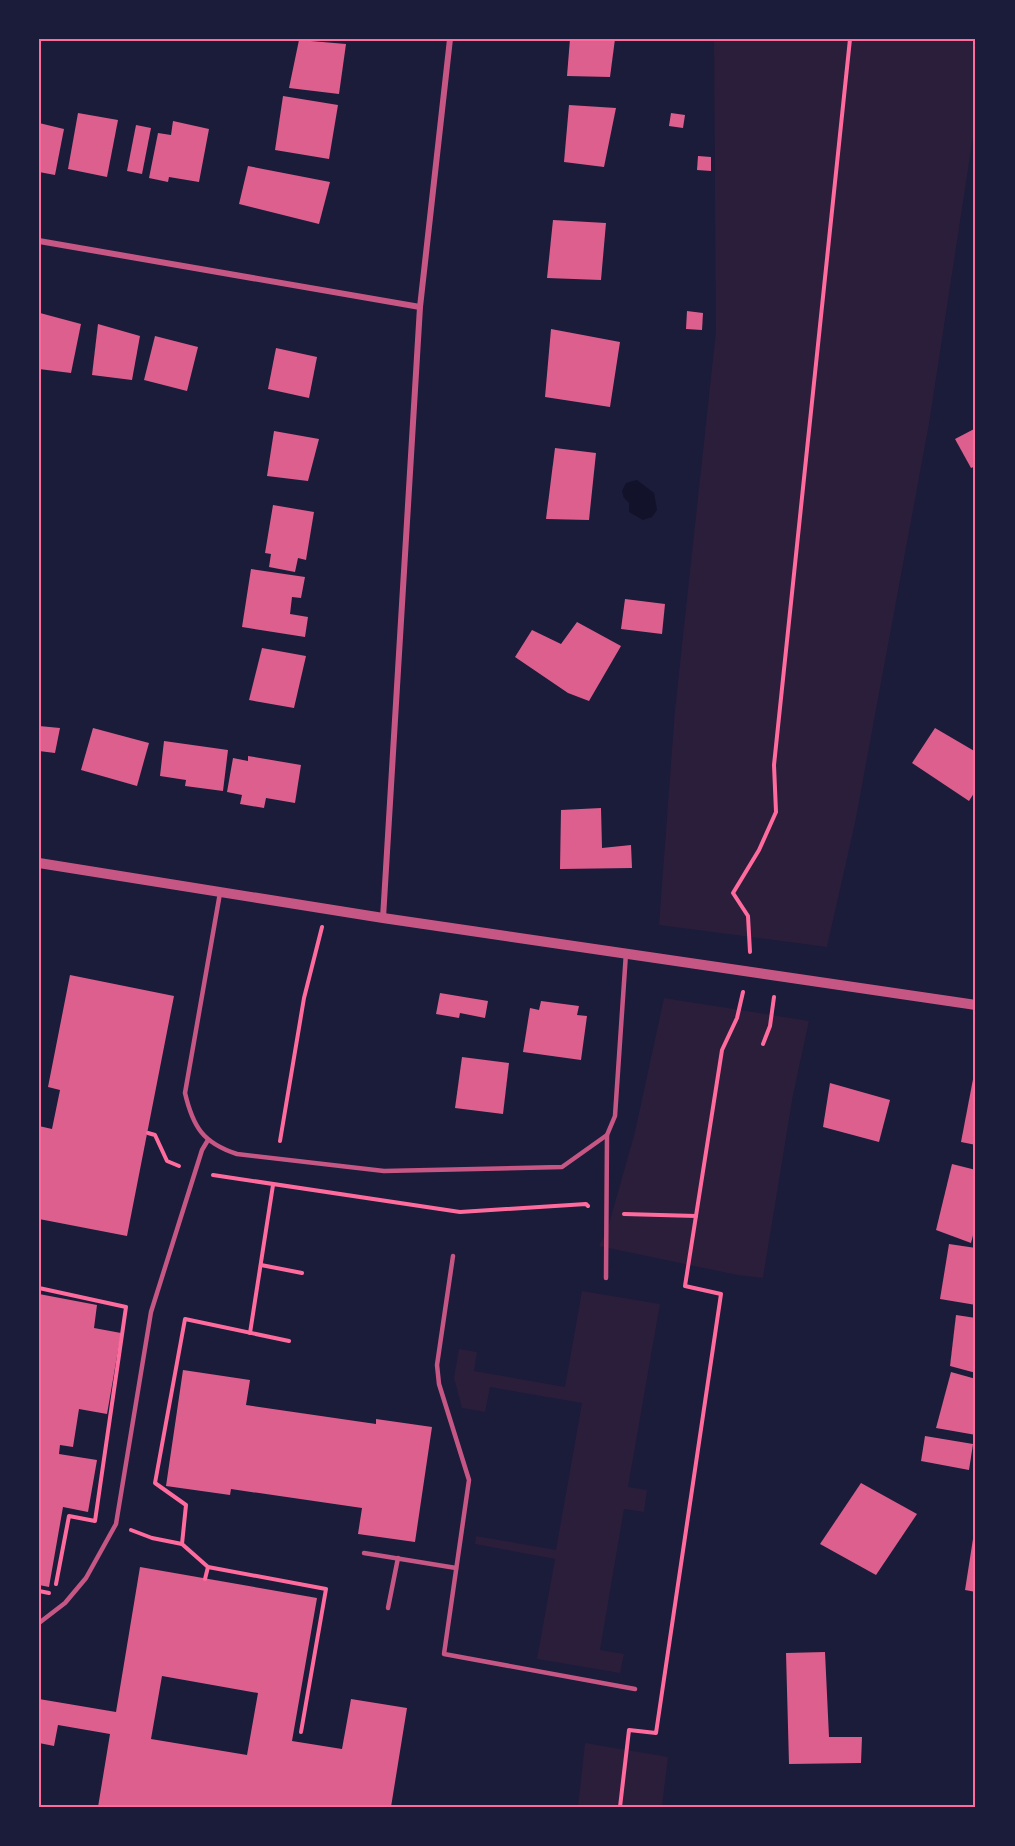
<svg xmlns="http://www.w3.org/2000/svg" width="1015" height="1846" viewBox="0 0 1015 1846" font-family="'Fira Sans',sans-serif">
  <style>
    .green { fill: #2a1e3b }
    .water { fill: #12122b }
    .building { fill: #dd5f8e; fill-rule: evenodd }
    .lines { fill: none; stroke-linecap: round; stroke-linejoin: round }
    .path { stroke: #ff6b9d; stroke-width: 4 }
    .service { stroke: #c65784; stroke-width: 4.5 }
    .minor { stroke: #c65784; stroke-width: 6 }
    .tertiary { stroke: #c65784; stroke-width: 10 }
    .neatline { fill: none; stroke: #ff6b9d; stroke-width: 2 }
  </style>
  <rect width="100%" height="100%" fill="#1b1b3a"/>
  <g class="green">
    <polygon points="714,39 976,39 976,117 929,424 855,823 827,947 659,925 675,710 716,331"/>
    <polygon points="664,998 809,1021 793,1095 763,1278 737,1275 599,1246 607,1231 635,1132"/>
    <polygon points="582,1291 660,1304 628,1487 647,1490 644,1512 624,1509 600,1650 624,1654 620,1673 537,1659 555,1559 475,1544 476,1536 556,1550 582,1403 490,1387 485,1412 462,1408 454,1378 459,1349 477,1352 474,1371 565,1387"/>
    <polygon points="585,1743 668,1757 662,1807 578,1807"/>
  </g>
  <polygon class="water" points="637,480 654,493 657,510 652,517 643,520 629,512 629,503 624,498 622,491 626,483"/>
  <g class="building">
    <polygon points="570,39 615,39 610,77 567,76"/>
    <polygon points="299,40 346,44 339,94 289,88"/>
    <polygon points="283,96 338,105 329,159 275,150"/>
    <polygon points="569,105 616,108 604,167 564,162"/>
    <polygon points="78,113 118,120 107,177 68,169"/>
    <polygon points="671,113 685,115 683,128 669,126"/>
    <polygon points="173,121 209,129 199,182 169,177 168,182 149,178 158,133 171,135"/>
    <polygon points="39,123 64,129 55,175 39,172"/>
    <polygon points="136,125 151,128 142,174 127,171"/>
    <polygon points="698,156 711,157 711,171 697,170"/>
    <polygon points="248,166 330,182 319,224 239,204"/>
    <polygon points="553,220 606,223 601,280 547,278"/>
    <polygon points="687,311 703,313 702,330 686,329"/>
    <polygon points="40,313 81,324 71,373 39,369"/>
    <polygon points="98,324 140,336 132,380 92,375"/>
    <polygon points="551,329 620,342 610,407 545,397"/>
    <polygon points="155,336 198,347 187,391 144,380"/>
    <polygon points="276,348 317,357 309,398 268,389"/>
    <polygon points="976,428 976,466 971,468 955,439"/>
    <polygon points="274,431 319,439 308,481 267,476"/>
    <polygon points="555,448 596,453 589,520 546,519"/>
    <polygon points="273,505 314,512 306,560 298,558 295,572 269,567 271,554 265,553"/>
    <polygon points="251,569 305,577 301,598 292,597 290,614 308,617 305,637 242,627"/>
    <polygon points="625,599 665,604 662,634 621,629"/>
    <polygon points="577,622 621,646 589,701 568,693 515,657 532,630 561,644"/>
    <polygon points="262,648 306,656 294,708 249,700"/>
    <polygon points="39,726 60,728 55,753 39,751"/>
    <polygon points="93,728 149,743 137,786 81,770"/>
    <polygon points="935,728 976,752 976,790 969,801 912,763"/>
    <polygon points="164,741 228,750 223,791 185,786 186,780 160,776"/>
    <polygon points="248,756 301,765 295,803 266,798 264,808 240,804 242,795 227,792 233,758 248,761"/>
    <polygon points="601,808 602,848 631,845 632,868 560,869 561,810"/>
    <polygon points="70,975 174,996 127,1236 39,1219 39,1126 52,1129 60,1090 48,1087"/>
    <polygon points="440,993 488,1001 485,1018 460,1013 459,1018 436,1014"/>
    <polygon points="541,1001 579,1006 577,1015 587,1016 581,1060 523,1052 530,1008 539,1010"/>
    <polygon points="462,1057 509,1063 503,1114 455,1108"/>
    <polygon points="974,1074 976,1074 976,1145 961,1142"/>
    <polygon points="830,1083 890,1100 879,1142 823,1127"/>
    <polygon points="952,1164 976,1170 976,1224 971,1243 936,1230"/>
    <polygon points="949,1244 976,1248 976,1305 940,1299"/>
    <polygon points="39,1294 97,1305 94,1328 121,1333 107,1414 79,1409 73,1447 60,1445 59,1454 97,1460 88,1512 63,1507 49,1587 39,1585"/>
    <polygon points="956,1315 976,1318 976,1373 950,1366"/>
    <polygon points="183,1370 250,1380 246,1405 376,1424 376,1419 432,1427 415,1542 358,1534 362,1508 231,1489 230,1495 166,1486"/>
    <polygon points="951,1372 976,1379 976,1435 936,1428"/>
    <polygon points="925,1436 973,1444 969,1470 921,1461"/>
    <polygon points="861,1483 917,1514 876,1575 820,1544"/>
    <polygon points="975,1526 976,1526 976,1592 965,1590"/>
    <path d="M140,1567L317,1598L292,1741L342,1749L351,1699L407,1708L391,1807H98L110,1734L58,1725L54,1746L39,1743V1699L116,1712ZM162,1676L258,1693L247,1755L151,1739Z"/>
    <polygon points="825,1652 829,1737 862,1737 861,1763 789,1764 786,1653"/>
  </g>
  <g class="lines">
    <g class="path">
      <polyline points="750,952 748,916 733,893 759,850 776,812 774,765 850,39"/>
      <polyline points="763,1044 770,1026 774,997"/>
      <polyline points="148,1133 155,1135 167,1161 179,1166"/>
      <polyline points="280,1141 304,998 322,927"/>
      <polyline points="213,1175 460,1212 586,1204 588,1206"/>
      <polyline points="624,1214 696,1216"/>
      <polyline points="261,1265 302,1273"/>
      <polyline points="39,1288 126,1307 95,1521 69,1516 56,1584"/>
      <polyline points="250,1333 273,1185"/>
      <polyline points="131,1530 152,1538 182,1544 208,1567 326,1589 301,1732"/>
      <polyline points="182,1544 186,1505 155,1483 185,1319 289,1341"/>
      <polyline points="205,1579 208,1567"/>
      <polyline points="39,1591 49,1593"/>
      <polyline points="620,1807 629,1730 656,1733 721,1294 685,1286 722,1050 737,1018 743,992"/>
    </g>
    <g class="service">
      <path d="M220,893L185,1093C193,1127 203,1143 237,1154L384,1171L562,1167L607,1135L615,1116L626,953"/>
      <polyline points="453,1256 437,1365 439,1384 469,1480 444,1654 635,1689"/>
      <polyline points="606,1278 607,1135"/>
      <polyline points="364,1553 456,1568"/>
      <polyline points="388,1608 398,1558"/>
      <polyline points="39,1623 65,1603 86,1578 116,1524 151,1312 202,1150 208,1140"/>
    </g>
    <g class="minor">
      <polyline points="39,241 420,307"/>
      <polyline points="383,918 420,307 450,39"/>
    </g>
    <polyline class="tertiary" points="39,863 383,918 976,1005"/>
  </g>
  <rect width="1015" height="1846" fill="none" stroke="#1b1b3a" stroke-width="81"/>
  <rect x="40" y="40" width="934" height="1766" class="neatline"/>
</svg>
